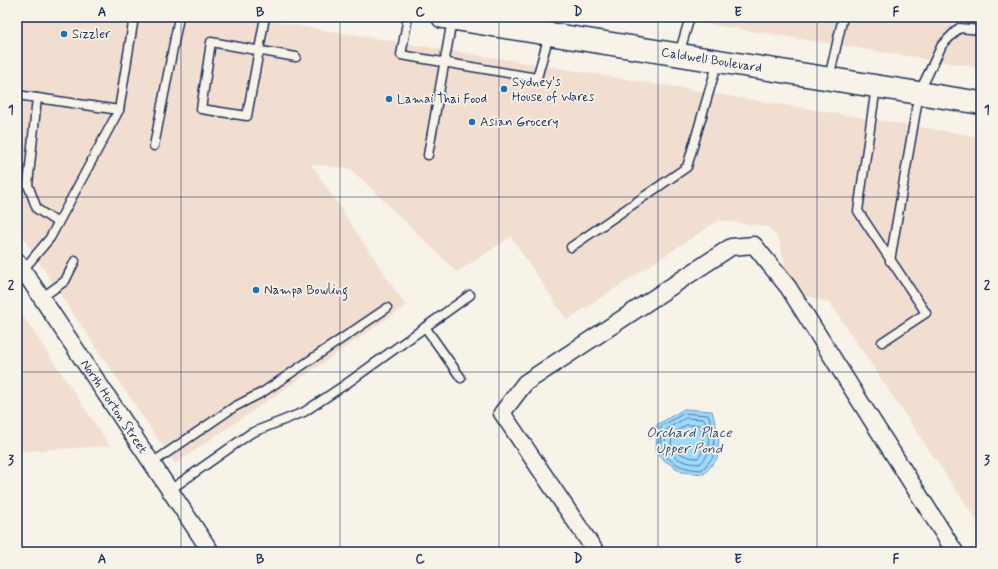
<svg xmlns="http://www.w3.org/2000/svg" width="998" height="569" viewBox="0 0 998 569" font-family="Mynerve,sans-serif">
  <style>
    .built { fill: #f2ded1 }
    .water { fill: #9ddafe; stroke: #6996be }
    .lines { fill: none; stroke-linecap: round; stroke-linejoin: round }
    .shore { stroke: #4f739e; stroke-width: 1 }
    .service-casing { stroke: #1b2f5e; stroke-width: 11 }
    .minor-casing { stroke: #1b2f5e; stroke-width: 19 }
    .primary-casing { stroke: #1b2f5e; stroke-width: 25 }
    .service { stroke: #f7f3e8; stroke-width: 8 }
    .minor { stroke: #f7f3e8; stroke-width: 16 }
    .primary { stroke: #f7f3e8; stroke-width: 22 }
    .grid { fill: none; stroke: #1b2f5e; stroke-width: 1; stroke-opacity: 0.55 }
    .poi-dot { fill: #1f6fb2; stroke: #f7f3e8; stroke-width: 1.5 }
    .labels { text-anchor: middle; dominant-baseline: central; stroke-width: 3.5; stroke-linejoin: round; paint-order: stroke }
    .poi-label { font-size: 13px; fill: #1b2f5e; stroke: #f7f3e8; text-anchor: start }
    .street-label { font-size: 13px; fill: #1b2f5e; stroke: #f7f3e8 }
    .water-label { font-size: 14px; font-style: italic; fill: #35517e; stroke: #f7f3e8 }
    .neatline { fill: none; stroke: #1b2f5e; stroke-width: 1.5 }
    .grid-label { font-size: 13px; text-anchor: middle; font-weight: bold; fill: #1b2f5e }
  </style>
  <rect width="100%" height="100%" fill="#f7f3e8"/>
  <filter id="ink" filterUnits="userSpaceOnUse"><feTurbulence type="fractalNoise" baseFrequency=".025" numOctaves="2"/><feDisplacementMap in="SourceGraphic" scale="8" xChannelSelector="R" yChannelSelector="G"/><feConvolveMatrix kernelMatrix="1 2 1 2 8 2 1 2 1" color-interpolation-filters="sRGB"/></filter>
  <g filter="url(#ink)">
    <g class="built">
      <polygon points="17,17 245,17 981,137 981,527 830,303 791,291 779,240 768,227 719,220 567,320 511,237 457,272 351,169 311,164 406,306 175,464 53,284 17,228"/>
      <polygon points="664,17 981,17 981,68"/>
      <polygon points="17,307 110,446 28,451 17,449"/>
    </g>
    <polygon class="water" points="684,409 712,411 719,437 717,459 704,474 682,472 664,460 656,450 657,425"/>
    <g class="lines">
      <g class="shore">
        <path d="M685,413L707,415L709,416L714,437L713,457L702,470C683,469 672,465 660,449L661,427Z"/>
        <path d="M686,418L704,419L705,421C709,438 714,451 700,464C686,464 674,459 665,447L666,430Z"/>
        <path d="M687,425H699L700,426C703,437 706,450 698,458C687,458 678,454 671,445L672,434Z"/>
      </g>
      <g class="service-casing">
        <g id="service">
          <polyline points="265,17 247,116 201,109 211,42 296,57"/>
          <polyline points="408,17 401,55 537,78 549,35"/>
          <polyline points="679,54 690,17"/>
          <polyline points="829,78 843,17"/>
          <polyline points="876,87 858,211 926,313 882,342"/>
          <polyline points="17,95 119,110"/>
          <polyline points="37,98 28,185 37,209 58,223"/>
          <polyline points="154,146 179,17"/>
          <polyline points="428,155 452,20"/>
          <polyline points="571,247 687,167 718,61"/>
          <polyline points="890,261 919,93 942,45 959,28 981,30"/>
          <polyline points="23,270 50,238 119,110 134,17"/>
          <polyline points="41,298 65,281 75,261"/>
          <polyline points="425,327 461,378"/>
          <polyline points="152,463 234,407 263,392 387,308"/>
          <polyline points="170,490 251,433 304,412 346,384 470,295"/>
        </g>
      </g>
      <g class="minor-casing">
        <g id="minor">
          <path id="s1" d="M17,261L211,552"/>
          <polyline points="596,552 502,413 525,383 731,247 754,245 788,287 955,552"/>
        </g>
      </g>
      <g class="primary-casing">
        <g id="primary">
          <path id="s2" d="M443,17L981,103"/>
        </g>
      </g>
      <use href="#service" class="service"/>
      <use href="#minor" class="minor"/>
      <use href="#primary" class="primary"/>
    </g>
  </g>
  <path class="grid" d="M181,17V552M340,17V552M499,17V552M658,17V552M817,17V552M17,197H981M17,372H981"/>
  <g class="poi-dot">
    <circle cx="64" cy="34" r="4"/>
    <circle cx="504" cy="89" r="4"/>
    <circle cx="389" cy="99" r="4"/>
    <circle cx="472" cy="122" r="4"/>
    <circle cx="256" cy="290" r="4"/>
  </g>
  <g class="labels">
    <g class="poi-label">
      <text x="72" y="34">Sizzler</text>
      <text x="512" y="82">Sydney's<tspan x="512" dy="15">House of Wares</tspan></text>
      <text x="397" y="99">Lamai Thai Food</text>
      <text x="480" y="122">Asian Grocery</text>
      <text x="264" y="290">Nampa Bowling</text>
    </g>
    <g class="street-label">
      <text stroke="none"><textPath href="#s2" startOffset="272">Caldwell Boulevard</textPath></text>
      <text stroke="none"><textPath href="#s1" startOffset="175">North Horton Street</textPath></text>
    </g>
    <g class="water-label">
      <text x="689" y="433">Orchard Place<tspan x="689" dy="16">Upper Pond</tspan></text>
    </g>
  </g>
  <rect width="998" height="569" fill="none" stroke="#f7f3e8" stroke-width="44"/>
  <rect x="22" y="22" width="954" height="525" class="neatline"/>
  <g class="grid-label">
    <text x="102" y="16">A</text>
    <text x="260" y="16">B</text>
    <text x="420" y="16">C</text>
    <text x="578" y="16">D</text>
    <text x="738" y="16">E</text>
    <text x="896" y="16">F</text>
    <text x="11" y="114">1</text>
    <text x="987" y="114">1</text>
    <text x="11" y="289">2</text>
    <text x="987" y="289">2</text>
    <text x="11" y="464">3</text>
    <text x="987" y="464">3</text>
    <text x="102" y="563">A</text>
    <text x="260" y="563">B</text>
    <text x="420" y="563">C</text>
    <text x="578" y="563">D</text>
    <text x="738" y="563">E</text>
    <text x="896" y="563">F</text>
  </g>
</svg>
